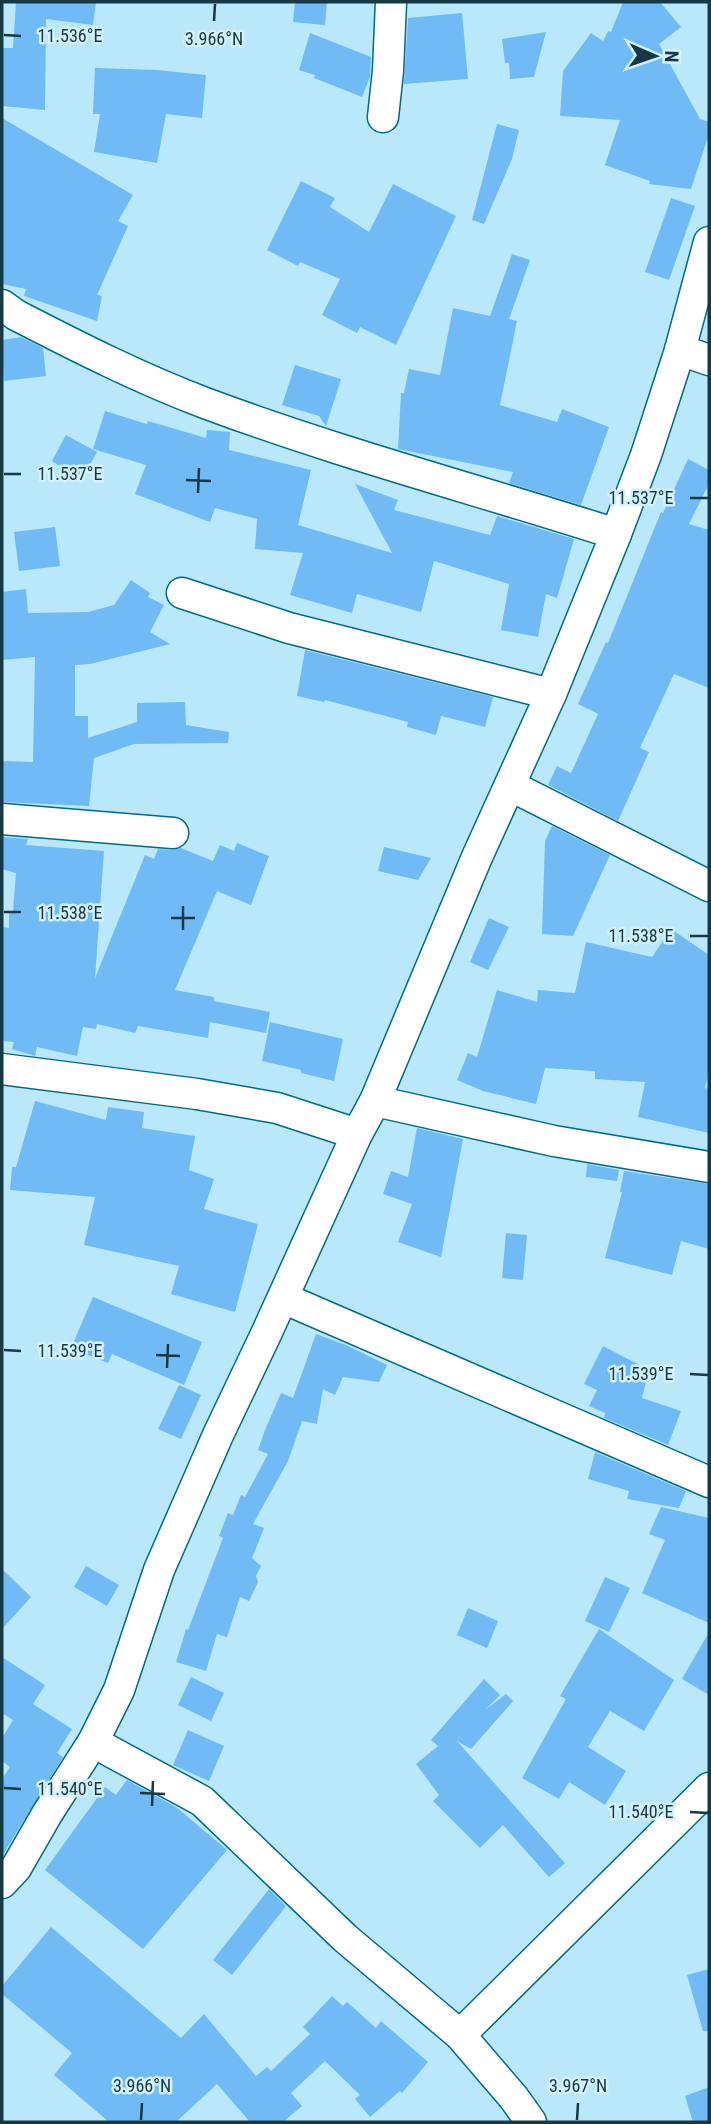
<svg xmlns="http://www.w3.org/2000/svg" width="711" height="2124" viewBox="0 0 711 2124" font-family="'Roboto Condensed',sans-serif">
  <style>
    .building { fill: #70bbf5 }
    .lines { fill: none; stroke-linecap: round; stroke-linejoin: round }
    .street-casing { stroke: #016a85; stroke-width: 33 }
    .street { stroke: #fff; stroke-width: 30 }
    .ticks { fill: none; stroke: #163945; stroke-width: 2.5 }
    .ticks-label { font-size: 18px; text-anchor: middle; fill: #163945; stroke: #d3f2fe; stroke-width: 5; stroke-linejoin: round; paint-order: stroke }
  </style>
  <rect width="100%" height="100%" fill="#b9e8fa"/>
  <g class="building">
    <polygon points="16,2 96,2 93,25 46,19 45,110 2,106 2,48 13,48"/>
    <polygon points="295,2 327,2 325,25 293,22"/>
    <polygon points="623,2 660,2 681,27 659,44 700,119 709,122 709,134 691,189 649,184 650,181 605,165 620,120 560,116 563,71 591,33 603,41 608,31 611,32"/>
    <polygon points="462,13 468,79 404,84 408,18"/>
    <polygon points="546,32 534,77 510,79 509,63 505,63 502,39"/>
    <polygon points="310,33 371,57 370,77 362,97 314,78 315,75 299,70"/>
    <polygon points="95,68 157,70 206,75 202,118 166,114 157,163 94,152 100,114 93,114"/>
    <polygon points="2,118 133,195 118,221 128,226 97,295 102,296 97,321 24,296 26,289 2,284"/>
    <polygon points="497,124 519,130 512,159 484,224 472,220"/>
    <polygon points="301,181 335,198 330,207 369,232 393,184 456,216 396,345 360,327 357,333 322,315 340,279 300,262 298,266 267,250"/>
    <polygon points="671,198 695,206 669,280 645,272"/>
    <polygon points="512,254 530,260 509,319 517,321 500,405 557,422 562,409 609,427 581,505 509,483 513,472 398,449 401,393 404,393 409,369 440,375 453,308 490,316"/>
    <polygon points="21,337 43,348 46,376 4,381 2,340"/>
    <polygon points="295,365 341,379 326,426 319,416 282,405"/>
    <polygon points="105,411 147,424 148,421 206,438 207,430 230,432 229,450 311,470 298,525 392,553 355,484 398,500 394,510 490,535 497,516 574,539 557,598 546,594 538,637 501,630 509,584 434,561 421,612 357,594 352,613 290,595 303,553 255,549 257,519 215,508 210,522 135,494 146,465 93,449"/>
    <polygon points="66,435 97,452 82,479 52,461"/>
    <polygon points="688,459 709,470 709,484 689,524 709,530 709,688 674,674 640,748 649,752 618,821 548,785 557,766 571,773 598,714 578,704 606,642 608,643 661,512 663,513"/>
    <polygon points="55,527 60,566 19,571 14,532"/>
    <polygon points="131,580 150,593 148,597 164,605 150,632 170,644 90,664 75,665 75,716 88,716 88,738 137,722 137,703 185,702 186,725 229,732 228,743 134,744 94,758 89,806 2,802 2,761 33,762 35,657 2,660 2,592 26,589 28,613 88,612 114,605"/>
    <polygon points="305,650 493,697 485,727 441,716 436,735 407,727 408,722 325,700 324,702 297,696"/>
    <polygon points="552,826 610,855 573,936 542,934 545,841"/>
    <polygon points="2,837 28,839 26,845 104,851 95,978 145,855 154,859 158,849 172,850 181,848 213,861 220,845 234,851 237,843 269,856 251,905 217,891 175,990 214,997 214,1001 270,1012 266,1033 210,1022 208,1038 138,1026 135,1033 97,1024 96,1029 83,1027 77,1056 37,1047 35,1056 12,1049 14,1042 2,1041 2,927 9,928 9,911 13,911 16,873 2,869"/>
    <polygon points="384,847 431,858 418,880 378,871"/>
    <polygon points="489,918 509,927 488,970 470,962"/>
    <polygon points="671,929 709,955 709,1071 705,1088 709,1089 709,1133 638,1117 645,1082 595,1079 595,1071 545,1068 536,1104 483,1091 457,1080 468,1053 477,1057 497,990 537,1002 538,990 575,993 586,942 652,957"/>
    <polygon points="270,1022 343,1039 334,1081 301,1073 301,1070 262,1061"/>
    <polygon points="35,1101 106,1120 108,1107 144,1112 142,1128 195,1136 189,1170 214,1179 204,1209 258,1224 235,1312 171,1294 179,1266 84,1245 95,1197 10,1190 12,1167 16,1167"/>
    <polygon points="417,1128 463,1139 441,1257 398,1242 412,1204 383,1194 391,1171 408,1177"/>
    <polygon points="587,1164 619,1170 617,1181 586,1177"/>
    <polygon points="624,1171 709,1184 709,1249 681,1241 672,1275 605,1258 622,1192 620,1192"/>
    <polygon points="506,1233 527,1235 523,1280 502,1278"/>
    <polygon points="93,1297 202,1342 184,1385 112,1354 108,1363 71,1348"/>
    <polygon points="316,1334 346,1345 387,1365 379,1382 343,1377 335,1395 323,1389 317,1424 302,1421 288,1461 253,1524 264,1528 252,1558 261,1566 256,1576 258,1582 249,1601 240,1597 227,1637 217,1634 206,1671 176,1662 186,1629 188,1630 223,1538 219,1536 228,1513 233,1515 241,1495 245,1497 268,1454 258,1450 265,1430 281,1393 293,1398"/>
    <polygon points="603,1346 649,1370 642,1398 681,1411 668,1445 604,1418 605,1413 589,1406 597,1390 584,1384"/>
    <polygon points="179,1385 201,1395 181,1439 158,1429"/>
    <polygon points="595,1452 686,1491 679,1508 627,1499 629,1491 588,1479"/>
    <polygon points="661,1507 709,1518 709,1623 642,1593 665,1540 649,1534"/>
    <polygon points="86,1566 119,1585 107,1606 74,1587"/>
    <polygon points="2,1569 31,1597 2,1629"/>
    <polygon points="605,1577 630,1588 609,1632 585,1621"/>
    <polygon points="468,1608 498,1621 487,1648 457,1635"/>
    <polygon points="599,1629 674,1680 644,1731 610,1711 588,1747 626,1771 605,1805 569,1782 559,1799 522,1778 566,1699 560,1696"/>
    <polygon points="709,1632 709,1695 682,1679"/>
    <polygon points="2,1657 45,1685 33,1704 72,1729 57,1753 63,1757 2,1856 2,1779 10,1767 2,1761 2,1738 13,1720 2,1713"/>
    <polygon points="191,1677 224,1693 211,1721 178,1705"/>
    <polygon points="484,1679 500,1695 485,1710 506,1694 513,1701 471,1749 457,1741 565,1863 549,1877 503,1825 480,1848 433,1801 439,1795 416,1764 438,1746 431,1740"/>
    <polygon points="188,1730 224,1746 209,1781 173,1765"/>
    <polygon points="127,1780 176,1807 227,1850 143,1949 45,1870 105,1787 116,1795"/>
    <polygon points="269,1889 286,1906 232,1975 213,1960"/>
    <polygon points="51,1927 181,2038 204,2014 256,2076 267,2067 271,2071 310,2034 303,2027 332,1996 343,2006 347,2002 376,2028 381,2021 428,2062 402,2093 400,2091 370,2117 355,2099 360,2095 325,2061 291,2093 302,2106 283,2122 250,2122 217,2084 176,2122 109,2122 54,2075 72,2053 2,1994 2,1986"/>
    <polygon points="709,1969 709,2031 703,2031 687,1975"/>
    <polygon points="709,2087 709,2122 693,2122 685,2096"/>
  </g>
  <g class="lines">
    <g class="street-casing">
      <g id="street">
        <polyline points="383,117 388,71 391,2"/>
        <path d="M2,305L16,315C78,347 139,378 205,403C339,453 479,490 616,534"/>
        <polyline points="680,350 709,360"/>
        <polyline points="182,593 289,628 551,694"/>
        <polyline points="511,786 709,886"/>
        <polyline points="2,819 173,833"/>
        <polyline points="2,1069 197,1094 277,1108 357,1134"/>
        <polyline points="375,1101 554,1141 709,1167"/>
        <polyline points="283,1298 709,1482"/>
        <polyline points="93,1742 202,1801 345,1938 460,2035 514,2098 531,2122"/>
        <polyline points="2,1883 16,1868 47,1814 93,1742 119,1690 159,1570 218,1435 267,1332 357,1134 375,1101 477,857 551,694 616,534 646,455 680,350 709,242"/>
        <polyline points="460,2035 709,1788"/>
      </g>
    </g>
    <use href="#street" class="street"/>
  </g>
  <path class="ticks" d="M214,21L215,4M4,35L21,36M4,474H21M186,480L211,481M198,493L199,468M690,498H708M4,912H21M171,918H195M183,930V906M690,936H708M4,1350L21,1351M156,1355L180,1356M167,1368L168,1344M690,1374L708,1375M4,1788L21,1789M140,1793L165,1794M152,1806L153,1781M690,1812L708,1813M141,2120L142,2103M577,2120L578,2103"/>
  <g class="ticks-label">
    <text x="70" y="42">11.536°E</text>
    <text x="214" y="45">3.966°N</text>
    <text x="70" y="480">11.537°E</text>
    <text x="641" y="504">11.537°E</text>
    <text x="70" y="919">11.538°E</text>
    <text x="641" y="942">11.538°E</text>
    <text x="70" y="1357">11.539°E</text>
    <text x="641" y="1380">11.539°E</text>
    <text x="70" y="1795">11.540°E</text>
    <text x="641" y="1818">11.540°E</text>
    <text x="142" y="2092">3.966°N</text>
    <text x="578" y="2092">3.967°N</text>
  </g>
  <rect width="711" height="2124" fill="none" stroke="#163945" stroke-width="7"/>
  <g transform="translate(655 56) rotate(92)" stroke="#d3f2fe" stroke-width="5" paint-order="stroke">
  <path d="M0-5L12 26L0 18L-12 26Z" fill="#163945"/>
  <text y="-10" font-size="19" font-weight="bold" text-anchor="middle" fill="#163945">N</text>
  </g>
</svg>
